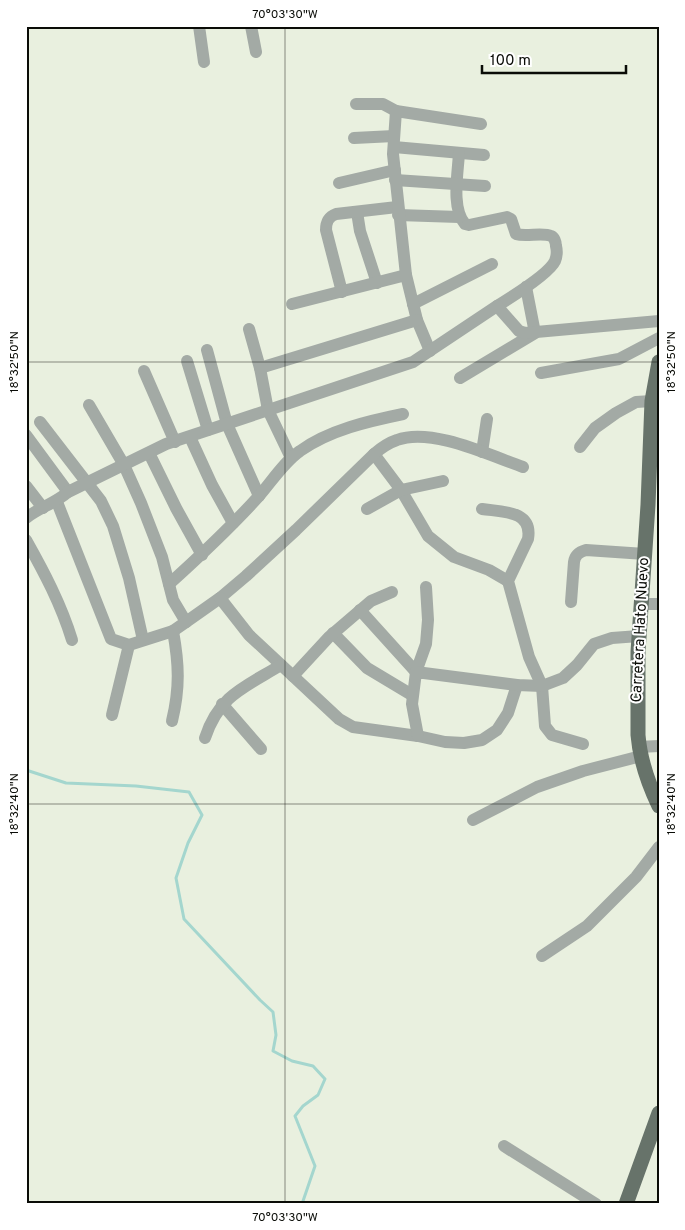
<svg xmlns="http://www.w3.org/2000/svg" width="685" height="1230" viewBox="0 0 685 1230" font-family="Overpass,sans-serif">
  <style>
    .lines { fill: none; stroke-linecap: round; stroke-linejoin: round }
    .stream { stroke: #a4d6ce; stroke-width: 3 }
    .minor { stroke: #a3aaa5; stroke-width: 12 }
    .major { stroke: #67736a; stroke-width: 15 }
    .ticks { fill: none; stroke: #0a0c07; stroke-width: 1; stroke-opacity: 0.45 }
    .labels { text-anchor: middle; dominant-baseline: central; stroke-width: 4; stroke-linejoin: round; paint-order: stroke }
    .street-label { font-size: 15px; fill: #0a0c07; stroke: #fff }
    .neatline { fill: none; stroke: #0a0c07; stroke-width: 2 }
    .ticks-label { font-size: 12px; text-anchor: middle; fill: #0a0c07 }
  </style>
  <rect width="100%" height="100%" fill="#e9f0df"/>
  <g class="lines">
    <polyline class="stream" points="26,770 66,783 136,786 189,792 202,815 188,843 176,878 184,919 260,1000 273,1012 276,1035 273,1051 292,1061 313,1066 325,1079 318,1095 303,1106 295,1116 315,1166 302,1204"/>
    <g class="minor">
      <polyline points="199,26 204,62"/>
      <polyline points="251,26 256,52"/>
      <polyline points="356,104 383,104 396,111"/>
      <polyline points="354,138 394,136"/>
      <polyline points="394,147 484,155"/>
      <path d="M459,153C458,173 451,208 465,224L469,225L507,217L511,219L516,234C526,237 543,232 551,236C554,237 556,242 556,246C557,250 557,256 555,261C549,274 510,298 497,306"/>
      <polyline points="395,180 485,186"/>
      <polyline points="339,183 395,170"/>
      <polyline points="357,212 360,231 377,283"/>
      <polyline points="398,215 459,217"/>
      <path d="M342,292L326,230C326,222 328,217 336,214L397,207"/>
      <polyline points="292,304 406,275"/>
      <polyline points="413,304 492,264"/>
      <polyline points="249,329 260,368 268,410 291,458"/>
      <polyline points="207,350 227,424 259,496"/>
      <polyline points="430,351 417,320 406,275 393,154 396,111 481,124"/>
      <polyline points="187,361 208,430"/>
      <polyline points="260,368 417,320"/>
      <polyline points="144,371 175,442"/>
      <polyline points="541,373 619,359 659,338"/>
      <polyline points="460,378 535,333 526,287"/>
      <polyline points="89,405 124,465 141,503 162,557 173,600 186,622"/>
      <polyline points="40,422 101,501 113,526 129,578 143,640"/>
      <polyline points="26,435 68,492"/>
      <polyline points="190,437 212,485 233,523"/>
      <polyline points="580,447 595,428 616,413 636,402 652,401"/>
      <polyline points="482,452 487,419"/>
      <polyline points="149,453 176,508 202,555"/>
      <polyline points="374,454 401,490 428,536 454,557 489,570 508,581"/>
      <polyline points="26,486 43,508"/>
      <path d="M57,502L111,639L129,645L173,631L186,622L220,598L246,576L296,530L374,454C381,448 388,443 397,440C431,427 489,455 523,467"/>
      <polyline points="367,509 401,490 443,481"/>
      <path d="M482,509C502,512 533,510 528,539L508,581L529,657L542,686L545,726L552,735L583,744"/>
      <path d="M26,518C40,507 54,504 68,492L166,444L413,362L497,306L519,331L525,333L659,321"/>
      <path d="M26,540C44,572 61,604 72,640"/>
      <path d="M169,584C200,556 231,527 259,496C272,481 284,462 300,451C329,430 369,421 403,414"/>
      <polyline points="220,598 249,635 339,719 353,727 418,736 445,742 464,743 482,740 497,730 508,713 517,685"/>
      <path d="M571,602L574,562C575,555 579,552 586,550L645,554"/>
      <polyline points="641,604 659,604"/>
      <polyline points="360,610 416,672 426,644 428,620 426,587"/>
      <polyline points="333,633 367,668 412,695"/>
      <polyline points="293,676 329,637 371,601 392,592"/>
      <polyline points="222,704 261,749"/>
      <polyline points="112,715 129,645"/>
      <path d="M172,721C180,688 179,664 173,631"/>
      <polyline points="418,736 412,704 416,672 517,685 542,686 563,678 577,665 594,644 612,638 639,636"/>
      <path d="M205,738C219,695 245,687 281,665"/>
      <polyline points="639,747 659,746"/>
      <polyline points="473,820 537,787 583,771 641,756"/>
      <polyline points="542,956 587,926 636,877 659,847"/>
      <polyline points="504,1146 596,1204"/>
    </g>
    <g class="major">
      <path d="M659,362L652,401L648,505L638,652V735C640,760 648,783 659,806"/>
      <polyline points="626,1204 659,1113"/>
    </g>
  </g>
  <path class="ticks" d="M285,26V1204M26,362H659M26,804H659"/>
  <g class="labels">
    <g class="street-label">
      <text transform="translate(641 630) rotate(-87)">Carretera Hato Nuevo</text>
    </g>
  </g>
  <rect width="685" height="1230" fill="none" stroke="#ffffff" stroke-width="55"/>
  <path d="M482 65v8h144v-8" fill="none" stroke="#0a0c07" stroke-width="2.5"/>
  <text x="490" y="65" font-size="15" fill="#0a0c07" stroke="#ffffff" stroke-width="4" paint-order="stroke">100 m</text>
  <rect x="28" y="28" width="630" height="1174" class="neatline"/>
  <g class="ticks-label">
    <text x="285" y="18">70°03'30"W</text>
    <text transform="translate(14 362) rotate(-90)" y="4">18°32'50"N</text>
    <text transform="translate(671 362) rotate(-90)" y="4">18°32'50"N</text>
    <text transform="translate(14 804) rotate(-90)" y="4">18°32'40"N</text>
    <text transform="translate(671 804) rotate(-90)" y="4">18°32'40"N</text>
    <text x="285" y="1221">70°03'30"W</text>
  </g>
</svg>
